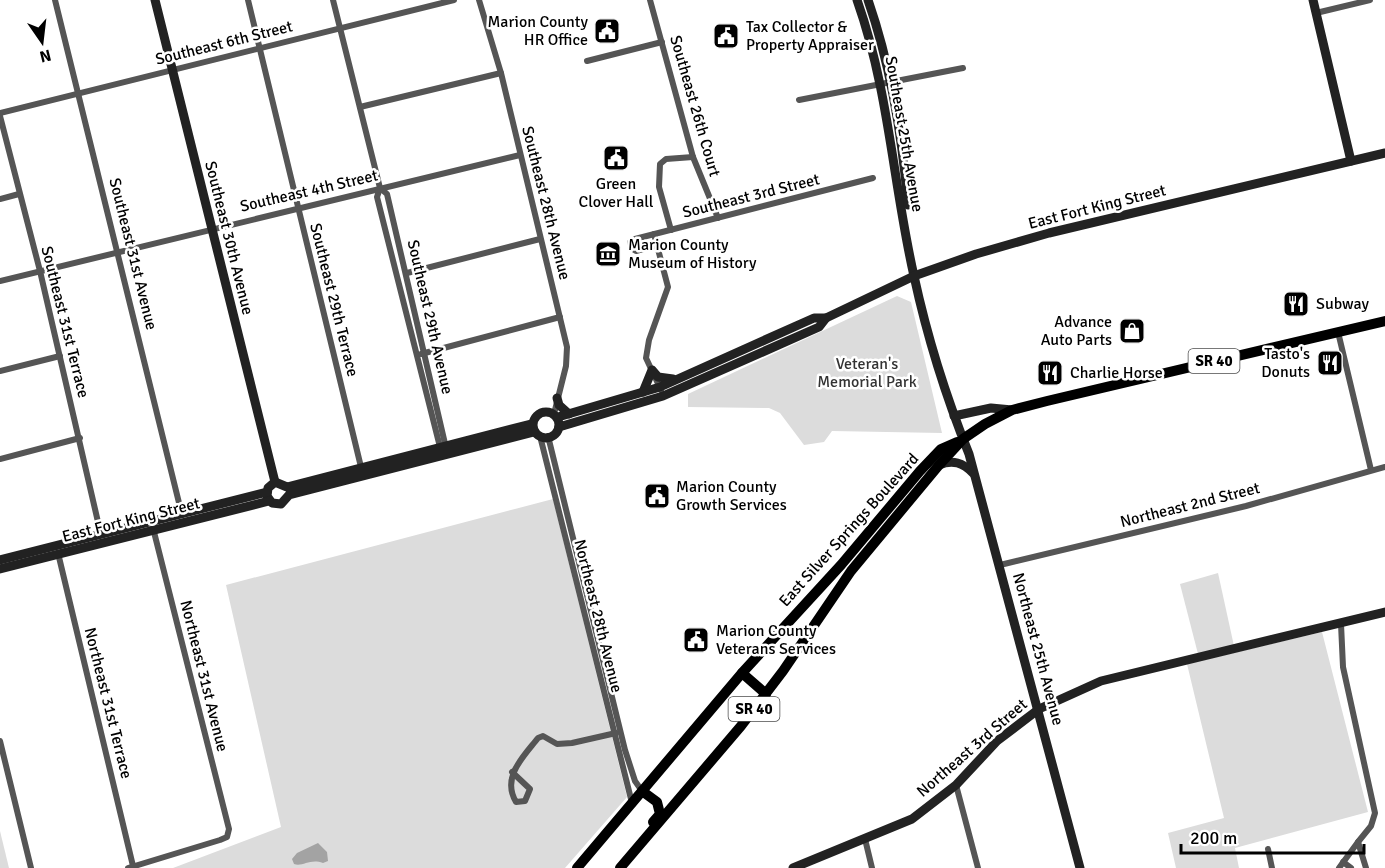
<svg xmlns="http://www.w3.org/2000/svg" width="1385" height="868" viewBox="0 0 1385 868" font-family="Signika,sans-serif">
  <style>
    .green { fill: #dcdcdc }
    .water { fill: #a3a3a3 }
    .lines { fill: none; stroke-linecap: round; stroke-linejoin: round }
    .street { stroke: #555; stroke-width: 6 }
    .secondary { stroke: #222; stroke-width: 9 }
    .primary { stroke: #000; stroke-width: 10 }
    .labels { text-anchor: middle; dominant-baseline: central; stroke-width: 5; stroke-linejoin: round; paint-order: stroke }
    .shield { fill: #fff; stroke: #4c4c4c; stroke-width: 1.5 }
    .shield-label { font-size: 15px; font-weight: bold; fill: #000 }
    .poi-label { font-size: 16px; fill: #000; stroke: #fff; text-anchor: start }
    .street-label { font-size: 16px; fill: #000; stroke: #fff }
    .park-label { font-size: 16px; fill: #333; stroke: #fff }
  </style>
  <rect width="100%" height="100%" fill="#fff"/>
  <g class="green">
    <polygon points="897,296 911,302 942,433 832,431 824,442 804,445 780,413 769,408 688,407 688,394"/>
    <polygon points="553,499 627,797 565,868 173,868 281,827 226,585"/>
    <polygon points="1218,573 1234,646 1198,654 1180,584"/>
    <polygon points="1322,632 1368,812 1235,848 1239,868 1176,868 1168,833 1224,818 1187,664"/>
    <polygon points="0,831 9,868 0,868"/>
  </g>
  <path class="water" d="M318,843L327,852L328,861L323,863C310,858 303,867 294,864L292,859L297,853Z"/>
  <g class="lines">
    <g class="street">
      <polyline points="55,0 182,515"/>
      <polyline points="248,0 361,467"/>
      <polyline points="333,0 380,188 377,197 441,451"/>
      <polyline points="479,0 501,73 567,347 566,366 554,414"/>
      <polyline points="650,0 693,157 718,218"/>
      <polyline points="1316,13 1370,0"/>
      <polyline points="587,61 662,42"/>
      <polyline points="799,100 963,68"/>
      <polyline points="360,107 501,73"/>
      <polyline points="0,113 454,0"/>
      <polyline points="0,116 40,271 101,535"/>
      <polyline points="380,188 387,194 446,448"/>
      <polyline points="0,199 19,194"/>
      <polyline points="671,230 659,187 660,164 666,159 693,157"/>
      <polyline points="654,234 668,287 649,340 646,358 661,390"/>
      <polyline points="657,245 636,251 631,248 630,242 635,239 873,178"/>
      <polyline points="407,273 540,239"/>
      <polyline points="0,281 520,155"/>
      <polyline points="1338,332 1371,470"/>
      <polyline points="421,354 560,317"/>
      <polyline points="0,371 60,356"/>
      <polyline points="540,436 632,803"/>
      <polyline points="548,436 625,750 635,781 642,791"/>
      <polyline points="0,459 80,438"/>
      <polyline points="58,553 133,866"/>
      <polyline points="1000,565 1246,506 1385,467"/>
      <polyline points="1341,624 1343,667 1375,813 1371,826 1358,842"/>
      <polyline points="0,741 31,868"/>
      <path d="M512,772L530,789L525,801L516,802C501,777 524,756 538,738L543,736L557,744L572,743L616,733"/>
      <polyline points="956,785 978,868"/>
      <polyline points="865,839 872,868"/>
      <polyline points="1268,849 1272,868"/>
      <polyline points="1343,862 1351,868"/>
      <polyline points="128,868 220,840 227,837 229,829 153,528"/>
      <polyline points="1339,868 1358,842 1366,868"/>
    </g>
    <g class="secondary">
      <polyline points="155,0 275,482"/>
      <path d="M857,0C889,90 893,184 914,276C927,336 946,397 969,454L1080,868"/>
      <path d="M868,0C891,66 902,135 908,205"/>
      <polyline points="1313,0 1351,161"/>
      <polyline points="643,392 652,370 658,377 673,379"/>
      <polyline points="557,398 559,405 569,414"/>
      <circle cx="546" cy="425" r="13"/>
      <polyline points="954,416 991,408 1012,410"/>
      <polyline points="558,417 660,387 814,318 826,318"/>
      <polyline points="531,424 287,487 275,482 268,488 267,496 272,503 281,504 289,495 534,432"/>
      <polyline points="559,427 663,396 819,327 826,318 914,276 976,254 1049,233 1385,153"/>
      <path d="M939,465C953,459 963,463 973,473"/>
      <polyline points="0,560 267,492"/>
      <polyline points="0,569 269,501"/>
      <polyline points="793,868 912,819 956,785 997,741 1039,709 1101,681 1385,612"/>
    </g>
    <g class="primary">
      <polyline points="742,673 766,694"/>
      <polyline points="642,791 657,802 660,814 653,822"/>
      <polyline points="577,868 742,673 841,565 920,471 941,449 957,442"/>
      <polyline points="620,868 741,726 783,671 851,571 939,465 963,439 985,424 1012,410 1047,401 1385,321"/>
    </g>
  </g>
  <defs>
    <g id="civic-square" transform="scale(1.35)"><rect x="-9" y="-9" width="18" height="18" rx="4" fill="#000" stroke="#fff"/><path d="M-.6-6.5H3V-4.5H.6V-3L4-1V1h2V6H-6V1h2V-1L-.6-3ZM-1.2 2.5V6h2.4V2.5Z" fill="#fff"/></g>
    <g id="museum-square" transform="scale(1.35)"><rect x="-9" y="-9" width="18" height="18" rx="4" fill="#000" stroke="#fff"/><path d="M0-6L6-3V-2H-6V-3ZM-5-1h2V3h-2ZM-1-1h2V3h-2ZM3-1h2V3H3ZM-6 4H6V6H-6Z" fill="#fff"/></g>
    <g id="restaurant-square" transform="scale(1.35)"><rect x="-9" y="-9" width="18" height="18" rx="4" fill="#000" stroke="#fff"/><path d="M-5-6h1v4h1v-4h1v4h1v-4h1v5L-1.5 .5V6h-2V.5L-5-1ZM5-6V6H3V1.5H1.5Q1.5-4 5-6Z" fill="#fff"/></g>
    <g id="shop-square" transform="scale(1.35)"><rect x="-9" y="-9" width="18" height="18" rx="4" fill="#000" stroke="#fff"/><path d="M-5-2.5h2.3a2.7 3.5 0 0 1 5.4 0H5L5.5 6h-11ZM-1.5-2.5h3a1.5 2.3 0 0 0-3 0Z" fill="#fff"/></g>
  </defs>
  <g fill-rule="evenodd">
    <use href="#civic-square" x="607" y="31"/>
    <use href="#civic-square" x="726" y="36"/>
    <use href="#civic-square" x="616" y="158"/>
    <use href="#museum-square" x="608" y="254"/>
    <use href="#restaurant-square" x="1296" y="304"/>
    <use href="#shop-square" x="1132" y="331"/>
    <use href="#restaurant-square" x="1330" y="363"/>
    <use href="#restaurant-square" x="1050" y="373"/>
    <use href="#civic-square" x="657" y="496"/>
    <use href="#civic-square" x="696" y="640"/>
  </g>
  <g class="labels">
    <g class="shield">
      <rect x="1188.5" y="349" width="51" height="24" rx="4.5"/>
      <rect x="728.5" y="697" width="51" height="24" rx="4.5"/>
    </g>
    <g class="shield-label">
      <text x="1214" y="361">SR 40</text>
      <text x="754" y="709">SR 40</text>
    </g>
    <g class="poi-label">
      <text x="588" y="22" text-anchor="end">Marion County<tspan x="588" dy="18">HR Office</tspan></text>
      <text x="746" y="27">Tax Collector &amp;<tspan x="746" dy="18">Property Appraiser</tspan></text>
      <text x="616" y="184" text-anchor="middle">Green<tspan x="616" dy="18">Clover Hall</tspan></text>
      <text x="628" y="245">Marion County<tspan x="628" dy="18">Museum of History</tspan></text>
      <text x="1316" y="304">Subway</text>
      <text x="1112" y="322" text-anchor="end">Advance<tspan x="1112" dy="18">Auto Parts</tspan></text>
      <text x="1310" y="354" text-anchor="end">Tasto's<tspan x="1310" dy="18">Donuts</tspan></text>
      <text x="1070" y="373">Charlie Horse</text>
      <text x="676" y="487">Marion County<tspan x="676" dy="18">Growth Services</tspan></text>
      <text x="716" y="631">Marion County<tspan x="716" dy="18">Veterans Services</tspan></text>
    </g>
    <g class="street-label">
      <text transform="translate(224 43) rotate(-14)">Southeast 6th Street</text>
      <text transform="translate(695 106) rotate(74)">Southeast 26th Court</text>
      <text transform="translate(904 134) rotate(80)">Southeast 25th Avenue</text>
      <text transform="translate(309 191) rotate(-13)">Southeast 4th Street</text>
      <text transform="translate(751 196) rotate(-14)">Southeast 3rd Street</text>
      <text transform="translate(546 203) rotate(76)">Southeast 28th Avenue</text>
      <text transform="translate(1097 207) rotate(-14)">East Fort King Street</text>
      <text transform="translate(229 238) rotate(76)">Southeast 30th Avenue</text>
      <text transform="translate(133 254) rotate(76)">Southeast 31st Avenue</text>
      <text transform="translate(334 300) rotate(76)">Southeast 29th Terrace</text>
      <text transform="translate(430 317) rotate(77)">Southeast 29th Avenue</text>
      <text transform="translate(65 322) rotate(76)">Southeast 31st Terrace</text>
      <text transform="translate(1190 505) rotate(-14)">Northeast 2nd Street</text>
      <text transform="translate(131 520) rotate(-14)">East Fort King Street</text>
      <text transform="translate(849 530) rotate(-48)">East Silver Springs Boulevard</text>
      <text transform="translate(598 616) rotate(76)">Northeast 28th Avenue</text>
      <text transform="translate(1038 649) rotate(75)">Northeast 25th Avenue</text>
      <text transform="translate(204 676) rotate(76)">Northeast 31st Avenue</text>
      <text transform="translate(108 703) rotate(76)">Northeast 31st Terrace</text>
      <text transform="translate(972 748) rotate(-41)">Northeast 3rd Street</text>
    </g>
    <g class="park-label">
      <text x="867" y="364">Veteran's<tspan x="867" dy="18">Memorial Park</tspan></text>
    </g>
  </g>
  <g transform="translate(42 42) rotate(166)" stroke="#ffffff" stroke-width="4.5" paint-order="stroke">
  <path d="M0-4.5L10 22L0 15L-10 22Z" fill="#000000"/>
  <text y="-9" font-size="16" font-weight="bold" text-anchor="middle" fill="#000000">N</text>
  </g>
  <path d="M1181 844v9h183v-9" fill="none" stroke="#000000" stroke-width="3"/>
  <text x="1190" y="844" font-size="18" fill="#000000" stroke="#ffffff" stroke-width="4.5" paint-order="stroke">200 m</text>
</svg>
